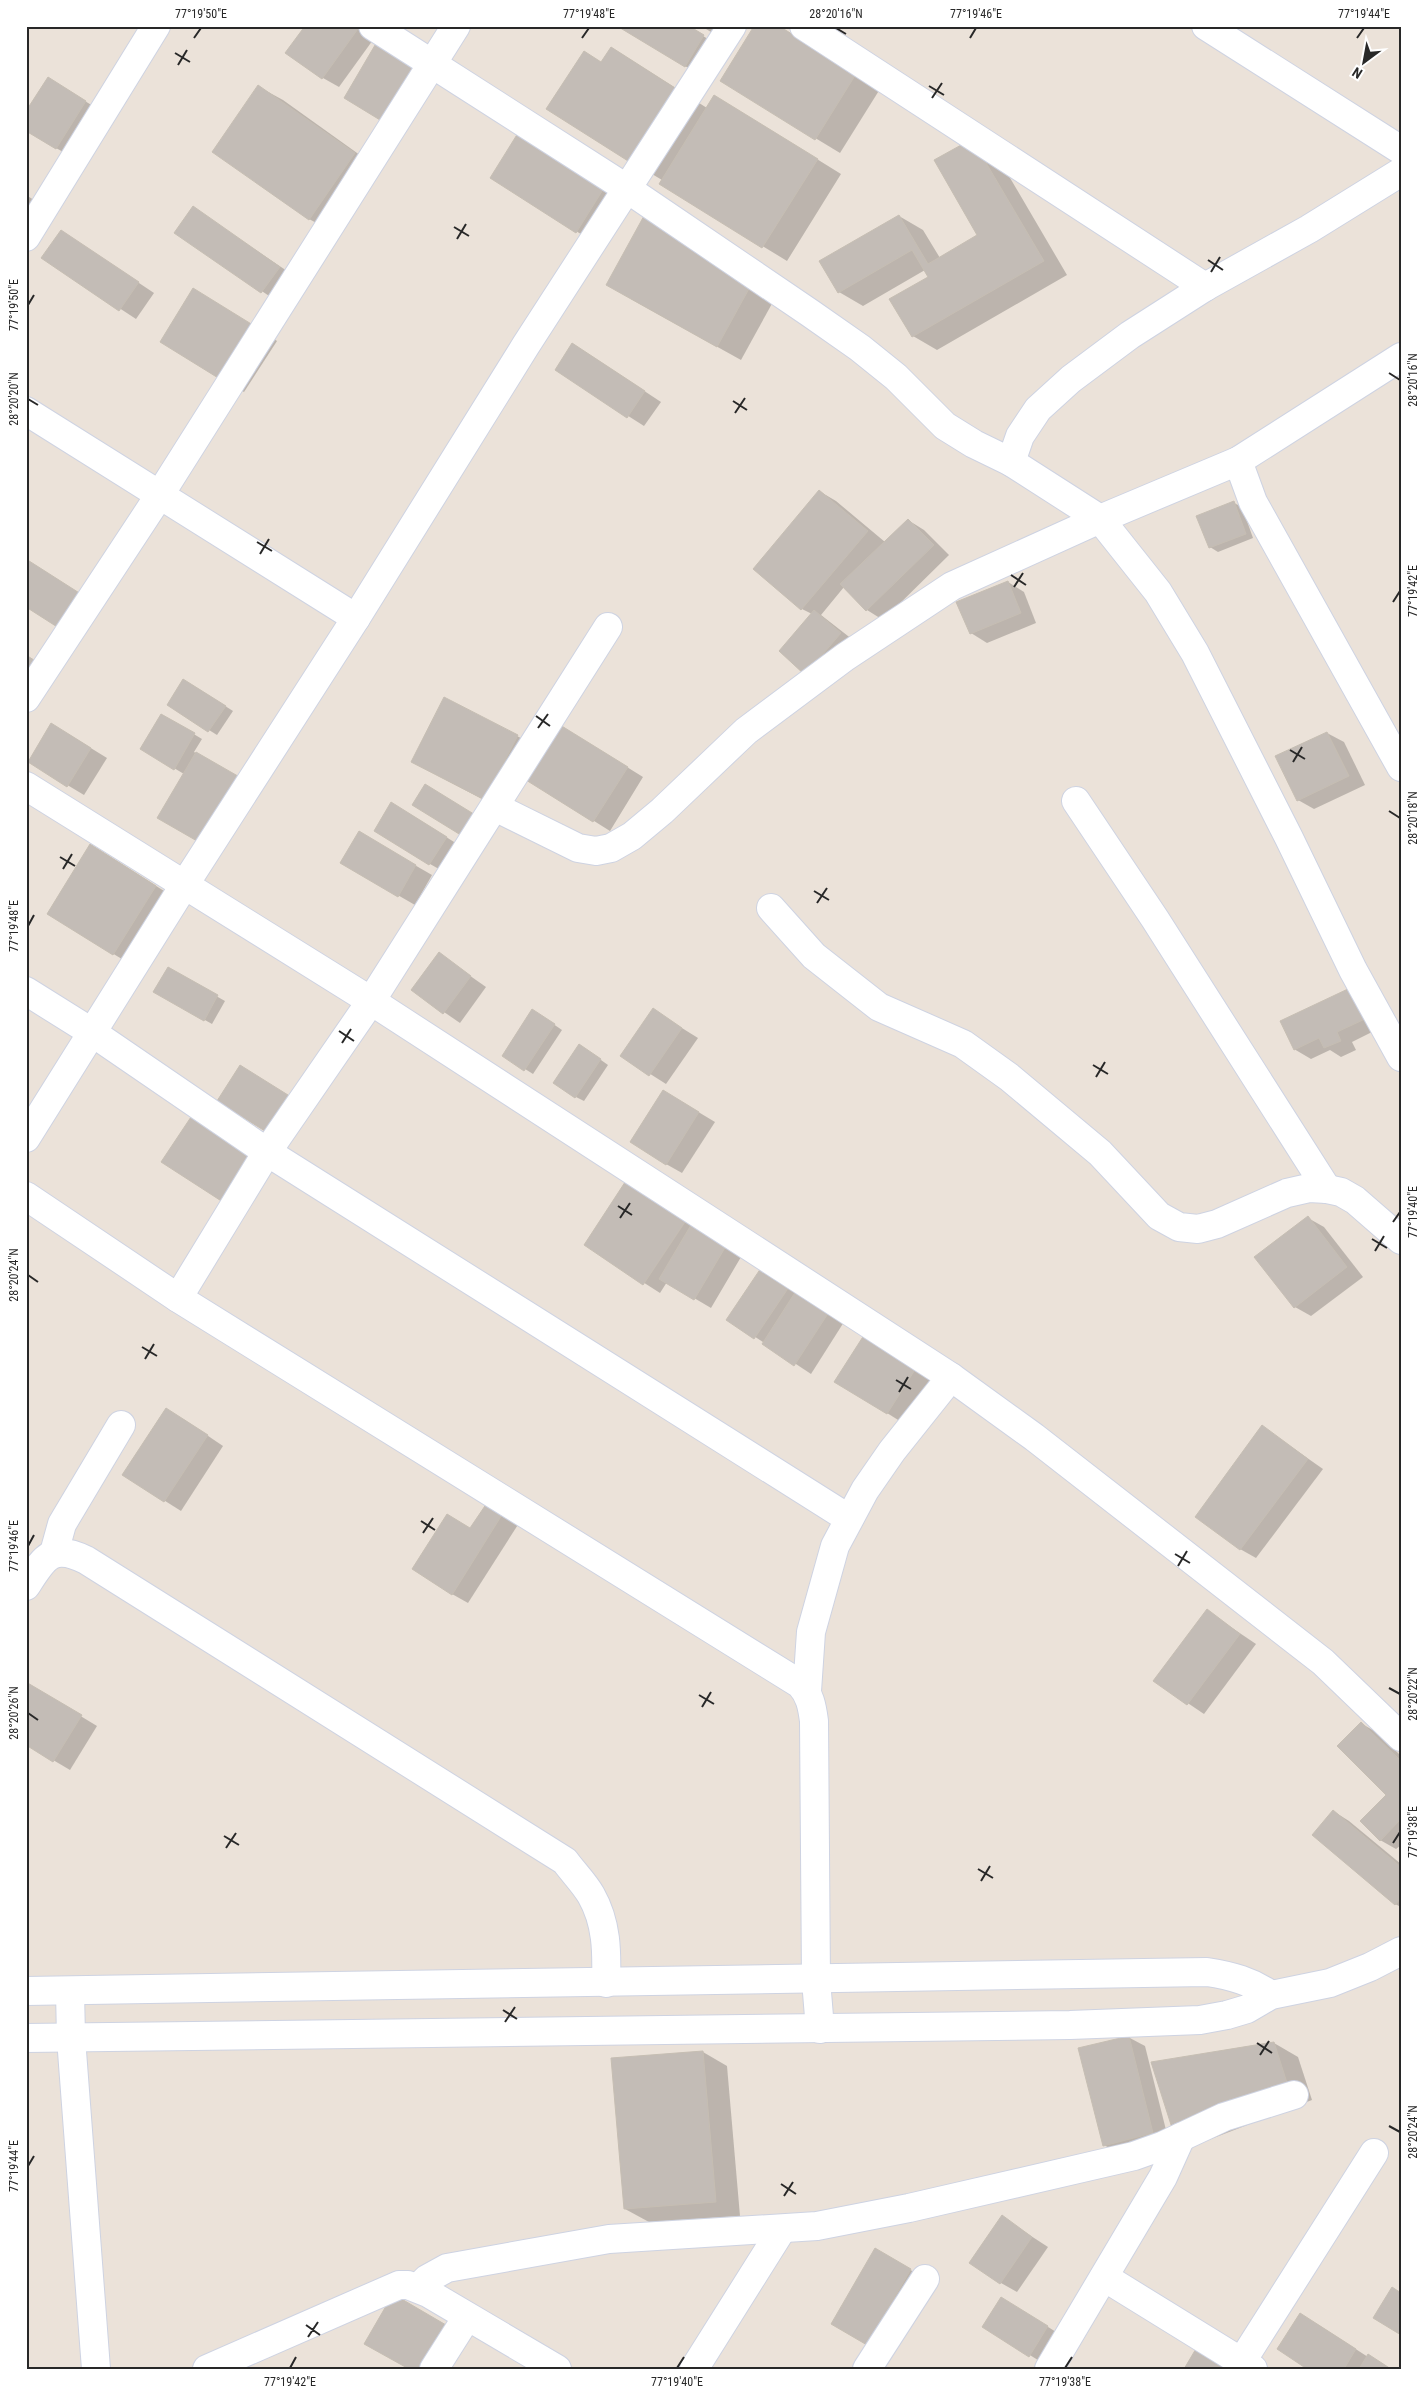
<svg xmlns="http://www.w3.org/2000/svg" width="1427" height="2395" viewBox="0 0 1427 2395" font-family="'Roboto Condensed',sans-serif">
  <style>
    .shadow { fill: #0003 }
    .building { fill: #c3bcb6; stroke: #c6beb3 }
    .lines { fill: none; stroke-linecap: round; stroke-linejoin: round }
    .minor-casing { stroke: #ced3e2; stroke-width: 30 }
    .minor { stroke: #fff; stroke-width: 28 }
    .ticks { fill: none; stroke: #282828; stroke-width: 2 }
    .neatline { fill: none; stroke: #282828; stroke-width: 2 }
    .ticks-label { font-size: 12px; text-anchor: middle; fill: #282828 }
  </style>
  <rect width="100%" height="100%" fill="#ebe2d9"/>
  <g class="shadow">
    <polygon points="306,26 368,26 378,33 339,87 323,78"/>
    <polygon points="687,26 719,46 701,75 685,66"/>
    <polygon points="701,26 736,26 726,41"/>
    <polygon points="778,26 880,89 840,153 721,81"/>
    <polygon points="612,48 707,108 715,96 841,174 787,261 660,183 662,180 637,165"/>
    <polygon points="259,87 283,100 378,168 333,232 309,219"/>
    <polygon points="64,88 101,111 72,157 56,148"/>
    <polygon points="996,154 1067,275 937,350 913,336 929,277 925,270 863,306 839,292 899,216 923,230 940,258 979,236 935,160"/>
    <polygon points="491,178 625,190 592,241"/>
    <polygon points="26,195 45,207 26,214"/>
    <polygon points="193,208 296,277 278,302 176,233"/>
    <polygon points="645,216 779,291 741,360 631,299"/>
    <polygon points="61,231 154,293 136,319 43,258"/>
    <polygon points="210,299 277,341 244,392 228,383"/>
    <polygon points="573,344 661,402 644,426 556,370"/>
    <polygon points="819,491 836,501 885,542 908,520 924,530 949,555 883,620 867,610 844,587 821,615 857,643 806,674 812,614 802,609"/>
    <polygon points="1234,503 1242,507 1253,538 1218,552 1210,547"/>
    <polygon points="1008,582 1024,592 1036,623 987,643 971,633"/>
    <polygon points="192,685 233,711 217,735 169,705"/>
    <polygon points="162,715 202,739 194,752 259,789 184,774 142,749"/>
    <polygon points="569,731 643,777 610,831 519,774 501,809 412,762 517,736 534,745"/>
    <polygon points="1327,733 1344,742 1365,785 1314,809 1298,800"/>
    <polygon points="68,734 107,758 84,795 29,762"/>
    <polygon points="408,813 462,847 446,873 430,864"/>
    <polygon points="359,833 432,875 415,905 342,863"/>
    <polygon points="107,855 172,896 130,964 48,914"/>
    <polygon points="439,954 486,987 460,1023 412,990"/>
    <polygon points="168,969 225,1001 212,1024 155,992"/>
    <polygon points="1366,998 1380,1028 1352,1042 1356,1050 1341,1057 1330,1050 1311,1059 1294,1049"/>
    <polygon points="653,1010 698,1038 666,1084 622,1056"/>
    <polygon points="540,1015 562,1030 533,1074 503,1055"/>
    <polygon points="587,1050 608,1065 584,1101 576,1097"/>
    <polygon points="256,1076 303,1105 266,1130"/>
    <polygon points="680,1101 715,1122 682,1173 666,1164"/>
    <polygon points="632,1175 741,1257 711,1308 667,1282 660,1293 585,1245"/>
    <polygon points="1308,1218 1324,1227 1363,1277 1311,1316 1295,1307"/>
    <polygon points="761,1270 844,1322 811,1374 728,1319"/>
    <polygon points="866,1334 933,1375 903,1423 887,1413"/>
    <polygon points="183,1419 223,1446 181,1511 124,1475"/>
    <polygon points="1263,1427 1323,1469 1256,1558 1240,1549"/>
    <polygon points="489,1501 521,1520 468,1603 452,1594"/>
    <polygon points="1207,1611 1256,1644 1204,1714 1155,1681"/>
    <polygon points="26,1683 97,1726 70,1770 26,1744"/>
    <polygon points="1362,1724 1378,1733 1401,1756 1401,1845 1396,1849 1380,1840 1388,1795"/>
    <polygon points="1333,1811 1349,1821 1401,1864 1401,1907 1395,1904"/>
    <polygon points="1128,2037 1145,2046 1169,2142 1120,2154 1104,2145"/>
    <polygon points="1274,2043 1298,2057 1312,2100 1198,2144"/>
    <polygon points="703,2052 727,2066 740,2216 649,2222 625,2209"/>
    <polygon points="1002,2217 1048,2247 1017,2292 1001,2283"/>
    <polygon points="876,2250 926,2279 884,2353 833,2324"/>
    <polygon points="1018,2308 1064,2337 1046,2365 984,2327"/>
    <polygon points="1317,2324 1368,2357 1390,2369 1309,2369"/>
  </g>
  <g class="building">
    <polygon points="305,26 360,26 322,79 285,53"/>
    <polygon points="617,26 689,26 704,35 685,67"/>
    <polygon points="754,26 779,26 856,74 815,140 720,81"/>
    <polygon points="378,40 421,65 385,123 344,98"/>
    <polygon points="611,47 683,93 636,166 546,109 584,51 601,62"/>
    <polygon points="48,77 86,101 56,149 26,131 26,111"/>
    <polygon points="258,85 355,153 309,220 212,152"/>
    <polygon points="714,95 818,159 762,248 659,184"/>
    <polygon points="523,125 609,180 576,233 490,178"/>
    <polygon points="972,139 1044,261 912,337 889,299 928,277 912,250 838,293 819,261 899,215 928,264 977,235 934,160"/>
    <polygon points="193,206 280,267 261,293 174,233"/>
    <polygon points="645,214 756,276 717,347 606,285"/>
    <polygon points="61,230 139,282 119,311 41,258"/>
    <polygon points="193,288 261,330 228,384 160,342"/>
    <polygon points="572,343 645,391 627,418 555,370"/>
    <polygon points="819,490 868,531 801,610 753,569"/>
    <polygon points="1234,501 1246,534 1209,548 1196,516"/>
    <polygon points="908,519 934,545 866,611 840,584"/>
    <polygon points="26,559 84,596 62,630 26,607"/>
    <polygon points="1008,581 1021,613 970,634 956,602"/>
    <polygon points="814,610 841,633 805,675 779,651"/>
    <polygon points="26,655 37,662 26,680"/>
    <polygon points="183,679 226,706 208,732 167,705"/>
    <polygon points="444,697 518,735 485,800 411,762"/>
    <polygon points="161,714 195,733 174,770 140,749"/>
    <polygon points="552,720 628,767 593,822 518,775"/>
    <polygon points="51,723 91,748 67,787 28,762"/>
    <polygon points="1327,732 1349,776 1297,801 1275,756"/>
    <polygon points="196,752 243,779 204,845 157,818"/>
    <polygon points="425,784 477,816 464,837 412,805"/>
    <polygon points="391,802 447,837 429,865 374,831"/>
    <polygon points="359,831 416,865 398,897 340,863"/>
    <polygon points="90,844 156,886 113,955 47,914"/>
    <polygon points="439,952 471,976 443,1014 411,990"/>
    <polygon points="168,967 218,995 204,1021 153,992"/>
    <polygon points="1350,988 1365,1019 1337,1032 1341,1041 1324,1048 1319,1038 1294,1050 1280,1021"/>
    <polygon points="653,1008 682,1028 649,1076 620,1056"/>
    <polygon points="532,1009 555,1024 524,1071 502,1056"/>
    <polygon points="579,1044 601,1059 575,1098 553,1083"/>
    <polygon points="240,1065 288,1095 265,1131 217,1101"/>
    <polygon points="663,1090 699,1112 666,1165 630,1142"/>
    <polygon points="195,1111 259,1153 226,1204 161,1162"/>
    <polygon points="631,1173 691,1213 643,1285 584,1245"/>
    <polygon points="1308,1216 1347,1267 1294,1308 1254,1257"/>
    <polygon points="691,1225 726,1246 694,1300 659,1279"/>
    <polygon points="761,1268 789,1287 754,1339 726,1320"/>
    <polygon points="796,1291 829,1312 794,1366 762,1344"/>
    <polygon points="866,1332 918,1365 887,1414 834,1382"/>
    <polygon points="166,1408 208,1435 164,1502 122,1475"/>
    <polygon points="1262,1425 1308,1459 1240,1550 1195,1517"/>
    <polygon points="489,1500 505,1510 452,1595 412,1569 447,1514 470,1528"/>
    <polygon points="1207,1609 1240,1634 1187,1705 1153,1681"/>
    <polygon points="26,1682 82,1715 53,1762 26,1745"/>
    <polygon points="1361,1722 1401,1761 1401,1819 1380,1841 1360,1821 1386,1795 1337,1746"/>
    <polygon points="1333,1810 1401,1867 1401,1898 1395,1905 1312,1835"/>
    <polygon points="1129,2036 1153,2133 1103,2146 1078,2048"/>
    <polygon points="1274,2042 1288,2086 1173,2131 1151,2062"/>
    <polygon points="703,2051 716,2202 624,2209 611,2058"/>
    <polygon points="1002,2215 1032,2237 1000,2284 969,2263"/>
    <polygon points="875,2248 911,2269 867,2345 831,2324"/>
    <polygon points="1392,2287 1401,2293 1401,2335 1373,2318"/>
    <polygon points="393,2294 446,2325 421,2369 409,2369 364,2344"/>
    <polygon points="1001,2297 1048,2326 1029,2357 982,2327"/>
    <polygon points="1300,2313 1356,2349 1344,2369 1307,2369 1277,2349"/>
    <polygon points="1200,2342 1228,2369 1184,2369"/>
    <polygon points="1368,2354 1391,2369 1359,2369"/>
  </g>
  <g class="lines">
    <g class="minor-casing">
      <g id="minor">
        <polyline points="373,26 626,188 810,313 860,348 896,377 945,426 974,444 1011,462 1100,519 1158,592 1195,653 1289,838 1353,970 1401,1057"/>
        <polyline points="804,26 1205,287"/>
        <polyline points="1206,26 1401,150"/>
        <polyline points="26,237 156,26"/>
        <polyline points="26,411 356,618"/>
        <polyline points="1238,461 1253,502 1401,767"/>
        <polyline points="1011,462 1020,436 1038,409 1071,379 1130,335 1205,287 1309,229 1401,172"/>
        <polyline points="26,698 159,496 456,26"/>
        <polyline points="26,786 371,1001 951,1377 1034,1437 1323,1662 1401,1737"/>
        <polyline points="1076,801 1155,919 1327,1189"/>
        <polyline points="495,807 578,848 596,851 611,848 632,836 662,811 746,731 845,657 952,586 1100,519 1238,461 1401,357"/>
        <polyline points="771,908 814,956 879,1007 963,1044 1009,1077 1100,1153 1159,1216 1179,1227 1198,1229 1217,1224 1287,1193 1309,1188 1327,1189 1341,1192 1355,1200 1401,1240"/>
        <polyline points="26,991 93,1033 267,1152 848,1518"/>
        <polyline points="26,1138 185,884 356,618 526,345 732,26"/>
        <path d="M26,1196L178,1298L800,1684C810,1695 812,1706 814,1721L816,1980L820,2029"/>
        <polyline points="178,1298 267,1152 371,1001 608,627"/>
        <polyline points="54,1553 62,1524 121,1425"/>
        <path d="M26,1586C44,1558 51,1543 86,1560L565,1861C573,1872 584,1883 591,1895C607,1923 607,1952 606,1983"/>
        <polyline points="807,1691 811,1632 835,1546 865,1490 892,1451 951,1377"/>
        <path d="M26,1991L1207,1972C1232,1976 1251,1981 1271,1995"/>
        <polyline points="70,1991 71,2038 96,2369"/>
        <polyline points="26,2038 1070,2025 1200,2020 1227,2015 1247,2009 1271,1995 1330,1983 1370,1967 1401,1951"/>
        <polyline points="1104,2277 1253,2369"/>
        <polyline points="418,2288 427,2279 447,2268 609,2239 817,2226 909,2208 1134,2156 1162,2146 1224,2117 1294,2095"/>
        <polyline points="207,2369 399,2285 408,2285 428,2293 557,2369"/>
        <polyline points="434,2369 467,2317"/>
        <polyline points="694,2369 782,2229"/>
        <polyline points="867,2369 925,2279"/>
        <polyline points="1049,2369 1163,2177 1181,2137"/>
        <polyline points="1237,2369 1374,2153"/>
      </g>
    </g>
    <use href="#minor" class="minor"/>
  </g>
  <path class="ticks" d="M836,28L846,34M194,38L201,28M582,38L589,28M970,38L976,28M1357,38L1364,28M175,53L190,62M178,65L187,50M929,86L944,95M932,98L942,83M454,227L469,236M457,239L466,224M1208,260L1223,270M1211,272L1220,257M28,305L34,295M1389,373L1400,380M28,399L38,405M733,401L747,410M735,413L745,398M257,542L272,551M260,554L269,539M1011,575L1026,585M1014,587L1023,573M1393,602L1400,591M536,716L550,726M538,728L548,714M1290,750L1305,759M1293,762L1302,747M1389,811L1400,818M60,857L75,866M63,869L72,854M814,891L829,900M817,903L827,888M28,926L34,915M339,1031L354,1041M342,1043L351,1029M1093,1065L1108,1074M1096,1077L1105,1062M618,1206L632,1215M620,1218L630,1203M1393,1222L1400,1212M1372,1239L1387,1248M1375,1251L1384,1236M28,1275L38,1282M142,1347L157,1356M145,1359L154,1344M896,1380L911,1389M899,1392L908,1377M421,1521L435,1530M423,1533L433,1518M28,1546L34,1535M1175,1554L1190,1563M1178,1566L1187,1551M1389,1688L1400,1694M699,1695L714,1704M702,1707L711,1692M28,1713L38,1720M224,1836L239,1845M1393,1843L1400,1832M226,1848L236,1833M978,1869L993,1878M981,1881L990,1866M503,2010L517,2019M505,2022L515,2007M1257,2043L1272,2053M1260,2055L1269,2041M1389,2126L1400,2132M28,2166L34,2156M781,2184L796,2194M784,2196L793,2182M306,2325L320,2335M308,2337L318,2322M290,2368L296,2357M677,2368L684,2357M1065,2368L1072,2357"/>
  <rect width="1427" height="2395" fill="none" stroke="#ffffff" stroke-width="55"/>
  <g transform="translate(1364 62) rotate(212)" stroke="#ffffff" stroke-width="4" paint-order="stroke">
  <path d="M0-4L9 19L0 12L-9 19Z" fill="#282828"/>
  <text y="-8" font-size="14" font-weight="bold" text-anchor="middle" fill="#282828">N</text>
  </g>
  <rect x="28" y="28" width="1372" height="2340" class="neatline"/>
  <g class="ticks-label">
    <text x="201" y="18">77°19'50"E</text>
    <text x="589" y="18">77°19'48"E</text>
    <text x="836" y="18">28°20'16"N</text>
    <text x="976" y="18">77°19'46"E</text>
    <text x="1364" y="18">77°19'44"E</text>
    <text transform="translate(14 305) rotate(-90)" y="4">77°19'50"E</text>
    <text transform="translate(1413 380) rotate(-90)" y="4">28°20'16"N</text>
    <text transform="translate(14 399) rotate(-90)" y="4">28°20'20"N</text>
    <text transform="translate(1413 591) rotate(-90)" y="4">77°19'42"E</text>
    <text transform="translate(1413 818) rotate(-90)" y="4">28°20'18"N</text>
    <text transform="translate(14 926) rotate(-90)" y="4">77°19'48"E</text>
    <text transform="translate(1413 1212) rotate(-90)" y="4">77°19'40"E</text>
    <text transform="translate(14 1275) rotate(-90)" y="4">28°20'24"N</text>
    <text transform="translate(14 1546) rotate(-90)" y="4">77°19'46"E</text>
    <text transform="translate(1413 1694) rotate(-90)" y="4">28°20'22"N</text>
    <text transform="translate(14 1713) rotate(-90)" y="4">28°20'26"N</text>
    <text transform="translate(1413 1832) rotate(-90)" y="4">77°19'38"E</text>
    <text transform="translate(1413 2132) rotate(-90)" y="4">28°20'24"N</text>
    <text transform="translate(14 2166) rotate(-90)" y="4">77°19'44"E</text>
    <text x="290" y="2386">77°19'42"E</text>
    <text x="677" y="2386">77°19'40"E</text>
    <text x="1065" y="2386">77°19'38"E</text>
  </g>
</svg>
